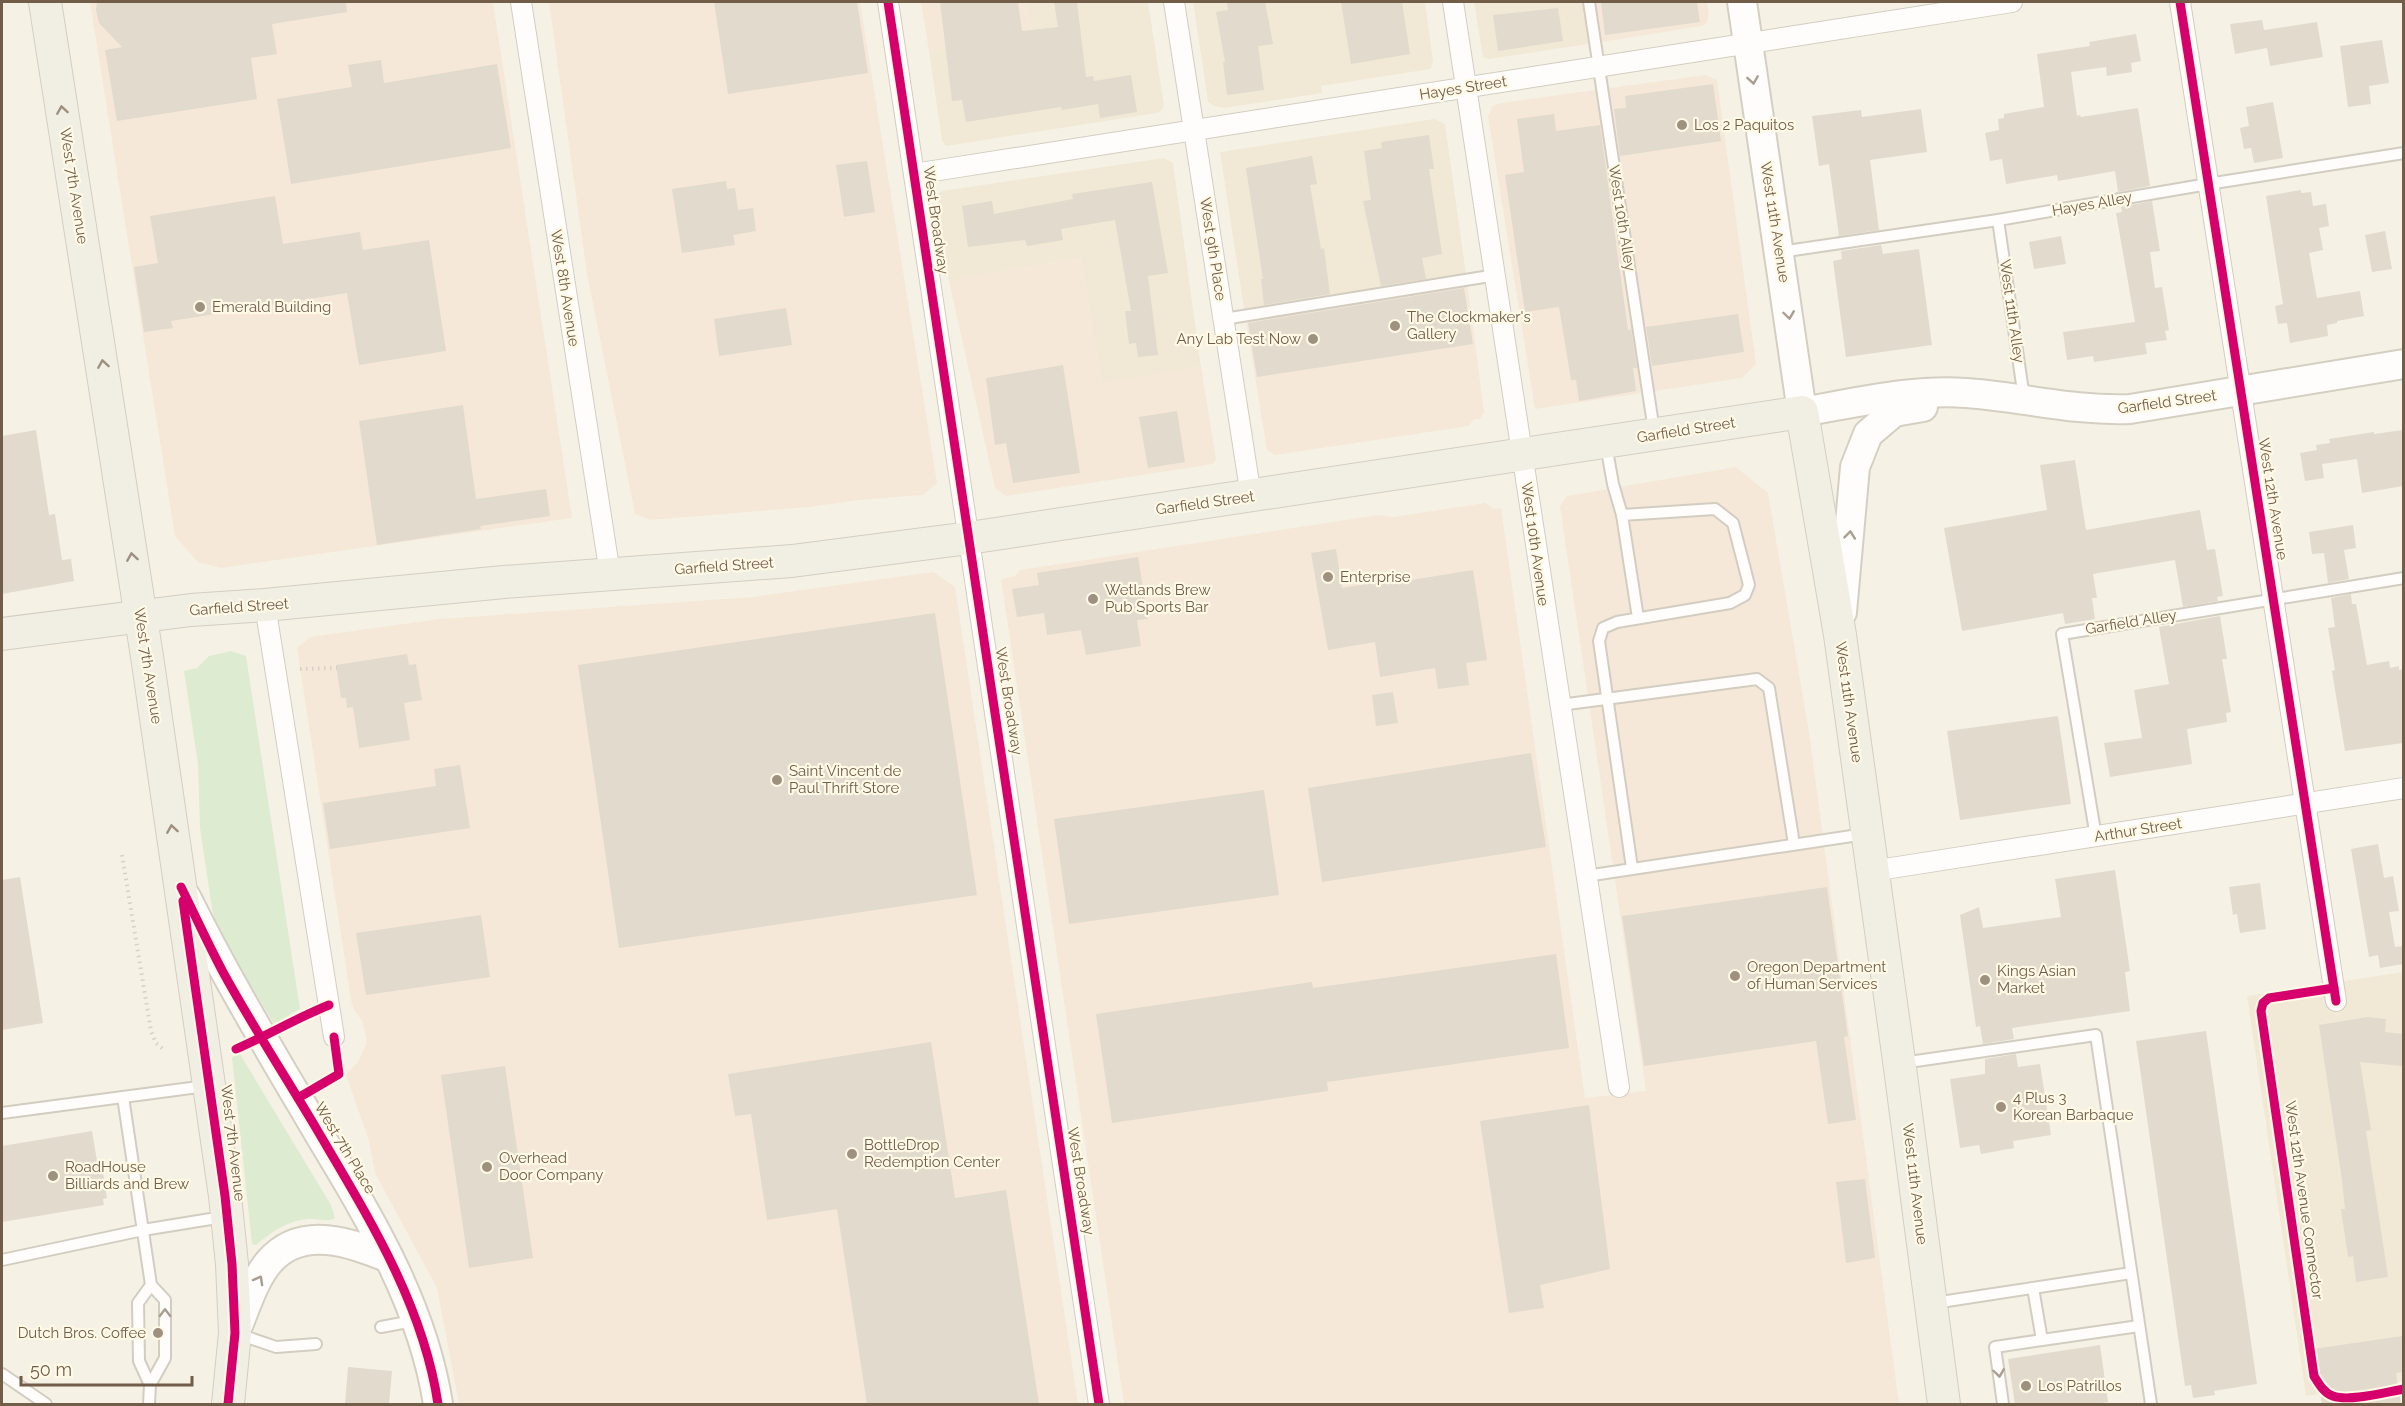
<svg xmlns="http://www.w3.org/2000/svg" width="2405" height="1406" viewBox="0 0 2405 1406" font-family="Raleway,sans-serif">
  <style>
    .residential { fill: #f1e9d5 }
    .commercial { fill: #f6e8d8 }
    .grass { fill: #ddecd0 }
    .building { fill: #e1dacd }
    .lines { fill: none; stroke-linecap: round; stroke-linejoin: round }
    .lane-casing { stroke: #d3cdc1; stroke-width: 14 }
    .street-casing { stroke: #d3cdc1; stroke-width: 22 }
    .secondary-casing { stroke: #d5cfc2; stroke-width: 32 }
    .primary-casing { stroke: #d4cdc3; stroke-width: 34 }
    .path { stroke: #d7d0c8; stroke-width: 4; stroke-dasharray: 1.5 4.5; stroke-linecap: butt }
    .lane { stroke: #fefdfb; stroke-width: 10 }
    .street { stroke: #fefdfb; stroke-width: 20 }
    .secondary { stroke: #fefdfb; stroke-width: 28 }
    .primary { stroke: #f1efe3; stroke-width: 32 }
    .cycleway-casing { stroke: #fff9e5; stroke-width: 13 }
    .cycleway { stroke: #d6006c; stroke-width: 9 }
    .oneway { stroke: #a99d90 }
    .oneway2 { stroke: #9e907e }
    .poi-dot { fill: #9f917f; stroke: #fff9e5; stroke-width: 2 }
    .labels { text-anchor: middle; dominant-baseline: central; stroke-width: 4.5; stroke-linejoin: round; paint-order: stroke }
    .street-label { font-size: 15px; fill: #715d48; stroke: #fff9e5 }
    .poi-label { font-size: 15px; fill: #715d48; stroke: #fff9e5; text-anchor: start }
  </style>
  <rect width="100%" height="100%" fill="#f5f2e5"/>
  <g class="residential">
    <polygon points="1027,2 1148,2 1164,105 1162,110 1157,113 946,146 942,141 929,51 1032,38"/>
    <polygon points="1193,2 1425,2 1433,61 1431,69 1321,86 1322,93 1224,108 1214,106 1208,102"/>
    <polygon points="1474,2 1582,2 1588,44 1489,59 1483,57"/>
    <polygon points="1434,119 1445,124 1466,274 1244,309 1220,152"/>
    <polygon points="1164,158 1173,163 1201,367 1102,384 1081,258 949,281 938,198 938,194 942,191"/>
    <polygon points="2403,972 2403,1381 2306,1396 2247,996"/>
  </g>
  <g class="commercial">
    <polygon points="90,2 493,2 572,518 221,568 198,562 175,536"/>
    <polygon points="549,2 860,2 937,483 923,495 859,500 809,507 651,520 635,514 587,274"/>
    <polygon points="921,2 1027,2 1032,38 929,51"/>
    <polygon points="1595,2 1707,2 1709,13 1707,22 1702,26 1601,42"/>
    <polygon points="1705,75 1717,80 1756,364 1742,378 1535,409 1488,116 1493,106 1501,103"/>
    <polygon points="1081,258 1102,383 1201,367 1216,459 1213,464 1006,496 995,488 949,281"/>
    <polygon points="1466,274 1484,412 1480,419 1474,419 1469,426 1275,455 1267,450 1244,309"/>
    <polygon points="1736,467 1768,493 1809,732 1899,1404 1124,1404 1001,579 1015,576 1020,570 1378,515 1393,517 1485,503 1494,509 1501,508 1585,1098 1646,1091 1560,506 1567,496"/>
    <polygon points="933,572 955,587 1078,1404 459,1404 437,1288 375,1173 369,1141 346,1075 358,1062 367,1043 363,1022 354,1010 351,1000 297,648 310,637 439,619 752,597"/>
  </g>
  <g class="grass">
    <polygon points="231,651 246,656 300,1009 274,1024 223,939 213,915 200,828 198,764 184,671 197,668 209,656"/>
    <path d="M240,1054L331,1205L335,1218C327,1223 317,1218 307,1219C287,1221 270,1233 256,1245L252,1244L232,1057Z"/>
  </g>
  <g class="building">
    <polygon points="97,2 346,2 347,12 272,24 277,54 251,58 257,99 117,121 105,50 122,47 99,23 96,10"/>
    <polygon points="714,2 857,2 868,73 728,94"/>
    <polygon points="940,2 1018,2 1022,31 1058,27 1054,2 1077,2 1086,77 1093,76 1094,81 1131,75 1137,112 1100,118 1098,104 1062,110 1061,107 966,122 962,100 952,101"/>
    <polygon points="1227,2 1265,2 1273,44 1258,46 1264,90 1227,95 1223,62 1225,62 1216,12 1228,10"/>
    <polygon points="1341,2 1402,2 1410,54 1351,64"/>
    <polygon points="1601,2 1697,2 1700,22 1605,35"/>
    <polygon points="1558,8 1563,41 1498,51 1493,15"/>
    <polygon points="2262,20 2264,30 2317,22 2323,57 2270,66 2267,48 2235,54 2230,24"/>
    <polygon points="2136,34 2141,61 2131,63 2132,72 2107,76 2106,67 2071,72 2077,116 2080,115 2081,117 2138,108 2150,186 2118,192 2115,171 2058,181 2057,175 2006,184 2002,159 1990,161 1985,133 1999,130 1998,119 2004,118 2004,114 2044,107 2037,54 2090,46 2089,42"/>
    <polygon points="2382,40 2389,83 2369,86 2371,104 2348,107 2340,46"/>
    <polygon points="381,60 384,83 497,64 511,148 291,184 277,99 352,87 348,65"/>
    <polygon points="1713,84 1721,141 1620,156 1614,109 1626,108 1625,96"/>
    <polygon points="2273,102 2283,158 2254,163 2251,148 2244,149 2240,128 2249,126 2246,107"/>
    <polygon points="1921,109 1927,152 1870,160 1879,230 1839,236 1829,164 1819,166 1812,116 1861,110 1862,117"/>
    <polygon points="1554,114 1556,131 1600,125 1628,330 1631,329 1637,368 1633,368 1636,391 1579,401 1576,380 1571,380 1559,307 1525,312 1505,175 1524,172 1517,119"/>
    <polygon points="1429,135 1434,169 1429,169 1442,254 1422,258 1426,279 1381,286 1363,201 1371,200 1364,151 1382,148 1381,142"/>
    <polygon points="1312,156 1317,184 1310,185 1321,249 1324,248 1330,294 1264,305 1261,279 1263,279 1246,168"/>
    <polygon points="867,161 875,212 844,217 836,165"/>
    <polygon points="726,181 727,189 735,188 738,210 753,208 756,231 733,235 735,245 682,253 672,189"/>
    <polygon points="1152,182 1168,273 1148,276 1158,355 1138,357 1136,343 1129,344 1125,311 1131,311 1115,220 1061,229 1063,240 1027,246 1025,240 968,247 962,206 992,201 994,214 1073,199 1072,194"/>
    <polygon points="2301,190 2301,193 2311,192 2313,206 2326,204 2329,226 2319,228 2323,250 2309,253 2317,298 2360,291 2364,316 2337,321 2337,323 2327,325 2328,336 2290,343 2287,323 2278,324 2275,306 2283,304 2266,196"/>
    <polygon points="275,196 283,244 360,232 363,250 429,240 446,351 359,365 347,293 171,321 173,328 144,332 134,267 158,263 150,216"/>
    <polygon points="2152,201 2160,251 2150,252 2155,288 2162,287 2169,330 2165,331 2167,340 2145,343 2147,354 2094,362 2093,356 2067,360 2063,332 2135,322 2116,213 2122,212 2121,207"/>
    <polygon points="2385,231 2392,269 2372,272 2365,235"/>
    <polygon points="2061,236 2066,264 2034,269 2029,242"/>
    <polygon points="1881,245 1883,254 1919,249 1932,345 1846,357 1833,261 1842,259 1841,251"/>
    <polygon points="1464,288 1473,344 1257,377 1248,323"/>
    <polygon points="786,308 792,345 719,356 714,319"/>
    <polygon points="1738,314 1744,352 1652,366 1646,327"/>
    <polygon points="1063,365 1080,473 1013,483 1006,443 995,445 986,378"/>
    <polygon points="463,405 476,499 546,489 550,516 480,526 481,529 377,545 359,421"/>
    <polygon points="1177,411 1185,462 1148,468 1139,417"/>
    <polygon points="36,430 49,515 55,514 62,560 71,559 74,581 2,594 2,436"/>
    <polygon points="2403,430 2403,486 2362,493 2357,459 2322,464 2324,478 2305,481 2300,453 2317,450 2316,445 2330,443 2329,439 2374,432 2374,434"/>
    <polygon points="2075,460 2086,530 2200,510 2207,550 2215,549 2223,596 2217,597 2218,601 2183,607 2175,560 2093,574 2097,598 2092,598 2095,619 2065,624 2063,613 1962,631 1944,528 2047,510 2040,465"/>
    <polygon points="2353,525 2356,548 2344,550 2349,579 2328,583 2324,553 2312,554 2309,532"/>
    <polygon points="1336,549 1342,588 1392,580 1393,583 1473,570 1487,660 1466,663 1469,685 1438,689 1435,668 1380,677 1375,642 1328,650 1311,553"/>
    <polygon points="1138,557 1148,619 1137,620 1141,646 1086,655 1081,630 1047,635 1044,613 1017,617 1012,589 1039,585 1037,573"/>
    <polygon points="2351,594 2352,604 2356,604 2367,665 2389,661 2390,668 2399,666 2399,670 2403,669 2403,743 2345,751 2332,671 2335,670 2328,628 2335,627 2331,598"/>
    <polygon points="935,613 977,895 619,948 578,665"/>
    <polygon points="2220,616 2227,659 2222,659 2231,712 2226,713 2227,722 2187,729 2192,764 2110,777 2104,743 2142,738 2134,690 2169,684 2159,627"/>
    <polygon points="407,654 409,665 416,664 422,700 404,703 410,740 359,748 353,707 347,708 346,698 341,698 336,665"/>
    <polygon points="1393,692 1398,723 1376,726 1372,695"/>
    <polygon points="2058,716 2071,804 1960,820 1947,731"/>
    <polygon points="1531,753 1546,847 1322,882 1308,788"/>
    <polygon points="460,765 470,828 330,849 323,803 436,786 434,769"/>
    <polygon points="1264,790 1279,895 1069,924 1054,819"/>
    <polygon points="2378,844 2384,878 2393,876 2399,911 2389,912 2395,947 2403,946 2403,964 2380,968 2378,955 2369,957 2351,849"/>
    <polygon points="2115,870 2130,971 2125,972 2130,1011 2012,1028 2014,1039 1983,1044 1980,1026 1976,1027 1960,915 1979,907 1983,928 2061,917 2055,879"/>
    <polygon points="20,877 43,1023 2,1030 2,880"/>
    <polygon points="2260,883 2266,929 2240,933 2237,914 2233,915 2229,887"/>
    <polygon points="1827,887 1848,1036 1844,1037 1856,1120 1828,1124 1816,1041 1644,1066 1622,916"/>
    <polygon points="481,915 490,977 366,995 356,933"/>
    <polygon points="1556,954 1569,1048 1327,1082 1328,1091 1112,1123 1096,1014 1312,982 1313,988"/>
    <polygon points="2368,1017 2386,1019 2385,1032 2403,1034 2403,1066 2360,1062 2371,1130 2366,1131 2388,1277 2356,1282 2353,1256 2348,1257 2341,1209 2345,1209 2342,1180 2319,1025"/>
    <polygon points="2206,1031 2257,1384 2214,1391 2215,1395 2193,1398 2191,1385 2185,1386 2136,1041"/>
    <polygon points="931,1042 955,1198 1006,1190 1039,1404 867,1404 837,1209 767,1220 751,1114 735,1116 728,1074"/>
    <polygon points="2016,1054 2018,1067 2040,1064 2051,1135 2013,1141 2014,1148 1981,1154 1979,1145 1960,1148 1950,1079 1985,1074 1985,1059"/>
    <polygon points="505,1066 533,1258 469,1268 441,1075"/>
    <polygon points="1589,1105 1610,1269 1540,1285 1544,1308 1509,1313 1480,1121"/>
    <polygon points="92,1131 97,1161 101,1160 107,1198 103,1199 104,1205 2,1222 2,1146"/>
    <polygon points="1865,1179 1875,1258 1846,1263 1836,1182"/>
    <polygon points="2403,1336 2403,1372 2396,1373 2401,1404 2322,1404 2313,1349"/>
    <polygon points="2100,1345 2108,1402 2095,1404 2015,1404 2008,1359"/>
    <polygon points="348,1367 392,1371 389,1404 345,1404"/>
  </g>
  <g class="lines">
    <g class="lane-casing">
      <g id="lane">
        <polyline points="1589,2 1654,431"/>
        <polyline points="1998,220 2024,398"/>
        <polyline points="1780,252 1998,220 2208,184 2404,153"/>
        <polyline points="1224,319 1496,275"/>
        <polyline points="1606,445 1613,484 1622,515"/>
        <polyline points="1560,705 1757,679 1769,688 1794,844"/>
        <polyline points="2096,837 2062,634 2404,578"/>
        <polyline points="1632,868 1599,641 1603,628 1617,622 1730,603 1745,595 1749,585 1733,523 1715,509 1622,515 1638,618"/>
        <polyline points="1586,876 1865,834"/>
        <polyline points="1902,1063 2096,1035 2151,1404"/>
        <polyline points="123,1097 151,1285 165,1300 165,1358 150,1385"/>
        <polyline points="2,1113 206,1086"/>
        <polyline points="2,1260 143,1230 223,1217"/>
        <polyline points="2033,1288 2042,1340 2139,1326"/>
        <polyline points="1934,1303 2131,1273"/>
        <polyline points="381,1327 413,1321"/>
        <polyline points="238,1334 276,1347 316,1344"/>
        <polyline points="2,1374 46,1404"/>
        <polyline points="149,1404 150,1385 139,1361 138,1303 151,1285"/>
        <polyline points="2003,1404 1995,1347 2042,1340"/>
      </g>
    </g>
    <g class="street-casing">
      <g id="street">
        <polyline points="521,2 610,574"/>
        <polyline points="888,2 1099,1404"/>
        <polyline points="1174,2 1251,496"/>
        <polyline points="1453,2 1619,1087"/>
        <polyline points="2180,2 2336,1001"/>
        <polyline points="914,174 2012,2"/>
        <polyline points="265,605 334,1037"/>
        <polyline points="1872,871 2404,788"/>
      </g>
    </g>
    <g class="secondary-casing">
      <g id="secondary">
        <path d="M1742,2L1802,412C1856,403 1911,389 1966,393C2023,397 2071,411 2130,409L2404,364"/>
        <polyline points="1842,612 1855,467 1868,434 1894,412 1923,407"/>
        <path d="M186,897C227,980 275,1059 322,1139C372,1222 423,1307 438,1404"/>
        <path d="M235,1333C245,1310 253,1281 269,1262C302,1224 351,1243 389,1258"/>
      </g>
    </g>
    <g class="primary-casing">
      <g id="primary">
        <polyline points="45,2 148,663 225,1196 232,1264 235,1333 228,1404"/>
        <polyline points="2,634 191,610 265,605 504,582 792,561 969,538 1802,412 1840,635 1900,1068 1944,1404"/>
      </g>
    </g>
    <g class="path">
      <polyline points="300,669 337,668"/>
      <polyline points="122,855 151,1031 156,1043 163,1049"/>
    </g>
    <use href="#lane" class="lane"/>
    <use href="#street" class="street"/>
    <use href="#secondary" class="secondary"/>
    <use href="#primary" class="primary"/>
    <g class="cycleway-casing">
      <g id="cycleway">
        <polyline points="888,2 1099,1404"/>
        <polyline points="2180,2 2336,1001"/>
        <path d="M181,887C195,915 208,944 223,972C252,1025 285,1076 316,1128C367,1215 423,1303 438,1404"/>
        <polyline points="183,901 225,1196 232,1264 235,1333 228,1404"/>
        <path d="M2334,988L2269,998L2263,1003L2261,1011L2314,1376C2319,1384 2324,1393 2333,1396C2349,1402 2386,1392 2404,1389"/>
        <path d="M236,1049C268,1035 297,1018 329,1005"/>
        <polyline points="298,1098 339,1074 334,1037"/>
      </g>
    </g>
    <use href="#cycleway" class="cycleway"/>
  </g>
  <defs><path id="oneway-chevron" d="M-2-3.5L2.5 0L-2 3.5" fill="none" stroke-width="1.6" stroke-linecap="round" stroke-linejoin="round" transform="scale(1.5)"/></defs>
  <g class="oneway">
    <use href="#oneway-chevron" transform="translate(1753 80) rotate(81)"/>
    <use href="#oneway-chevron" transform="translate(1789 315) rotate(82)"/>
    <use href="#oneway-chevron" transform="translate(1850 535) rotate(-84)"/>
    <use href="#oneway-chevron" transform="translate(259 1280) rotate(-61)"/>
    <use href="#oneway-chevron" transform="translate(165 1313) rotate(-90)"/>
    <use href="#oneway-chevron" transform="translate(1999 1373) rotate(82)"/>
  </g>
  <g class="oneway2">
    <use href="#oneway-chevron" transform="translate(62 110) rotate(-99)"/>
    <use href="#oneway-chevron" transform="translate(103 364) rotate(-99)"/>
    <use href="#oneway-chevron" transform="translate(132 557) rotate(-99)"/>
    <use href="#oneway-chevron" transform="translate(172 829) rotate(-99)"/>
  </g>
  <g class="poi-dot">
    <circle cx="1682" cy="125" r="6"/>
    <circle cx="200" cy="307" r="6"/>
    <circle cx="1395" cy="326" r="6"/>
    <circle cx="1313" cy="339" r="6"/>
    <circle cx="1328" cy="577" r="6"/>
    <circle cx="1093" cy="599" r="6"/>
    <circle cx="777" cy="780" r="6"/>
    <circle cx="1735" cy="976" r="6"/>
    <circle cx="1985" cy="980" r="6"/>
    <circle cx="2001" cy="1107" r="6"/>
    <circle cx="852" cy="1154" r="6"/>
    <circle cx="487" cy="1167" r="6"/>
    <circle cx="53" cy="1176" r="6"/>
    <circle cx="158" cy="1333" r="6"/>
    <circle cx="2026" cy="1386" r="6"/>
  </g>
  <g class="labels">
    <g class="street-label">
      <text transform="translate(1463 88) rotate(-9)">Hayes Street</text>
      <text transform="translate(74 186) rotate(81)">West 7th Avenue</text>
      <text transform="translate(2092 204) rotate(-10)">Hayes Alley</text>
      <text transform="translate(1622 218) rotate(81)">West 10th Alley</text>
      <text transform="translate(936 220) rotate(82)">West Broadway</text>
      <text transform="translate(1775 222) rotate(81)">West 11th Avenue</text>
      <text transform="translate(1213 249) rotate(81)">West 9th Place</text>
      <text transform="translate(565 288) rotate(81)">West 8th Avenue</text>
      <text transform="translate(2012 311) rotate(82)">West 11th Alley</text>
      <text transform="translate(2167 402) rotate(-8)">Garfield Street</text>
      <text transform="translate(1686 430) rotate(-9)">Garfield Street</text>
      <text transform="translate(2273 499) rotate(81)">West 12th Avenue</text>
      <text transform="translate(1205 503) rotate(-8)">Garfield Street</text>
      <text transform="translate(1535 544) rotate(82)">West 10th Avenue</text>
      <text transform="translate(724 566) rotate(-4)">Garfield Street</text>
      <text transform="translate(239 607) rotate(-4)">Garfield Street</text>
      <text transform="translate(2131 622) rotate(-9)">Garfield Alley</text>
      <text transform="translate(148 666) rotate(81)">West 7th Avenue</text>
      <text transform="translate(1009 701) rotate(81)">West Broadway</text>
      <text transform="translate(1849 702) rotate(82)">West 11th Avenue</text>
      <text transform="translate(2138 830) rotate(-9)">Arthur Street</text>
      <text transform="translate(233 1143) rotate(83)">West 7th Avenue</text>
      <text transform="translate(345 1148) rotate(59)">West 7th Place</text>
      <text transform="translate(1081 1181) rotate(81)">West Broadway</text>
      <text transform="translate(1915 1184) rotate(83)">West 11th Avenue</text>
      <text transform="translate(2304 1200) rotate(82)">West 12th Avenue Connector</text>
    </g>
    <g class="poi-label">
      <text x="1694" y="125">Los 2 Paquitos</text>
      <text x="212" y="307">Emerald Building</text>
      <text x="1407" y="317">The Clockmaker's<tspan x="1407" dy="17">Gallery</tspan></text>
      <text x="1301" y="339" text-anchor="end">Any Lab Test Now</text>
      <text x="1340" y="577">Enterprise</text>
      <text x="1105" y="590">Wetlands Brew<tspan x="1105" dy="17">Pub Sports Bar</tspan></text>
      <text x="789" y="771">Saint Vincent de<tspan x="789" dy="17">Paul Thrift Store</tspan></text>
      <text x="1747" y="967">Oregon Department<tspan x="1747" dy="17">of Human Services</tspan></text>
      <text x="1997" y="971">Kings Asian<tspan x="1997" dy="17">Market</tspan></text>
      <text x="2013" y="1098">4 Plus 3<tspan x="2013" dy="17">Korean Barbaque</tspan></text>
      <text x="864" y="1145">BottleDrop<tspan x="864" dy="17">Redemption Center</tspan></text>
      <text x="499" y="1158">Overhead<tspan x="499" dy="17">Door Company</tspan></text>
      <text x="65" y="1167">RoadHouse<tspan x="65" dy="17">Billiards and Brew</tspan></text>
      <text x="146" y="1333" text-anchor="end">Dutch Bros. Coffee</text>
      <text x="2038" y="1386">Los Patrillos</text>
    </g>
  </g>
  <rect width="2405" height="1406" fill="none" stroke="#715d48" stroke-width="6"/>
  <path d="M21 1376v9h171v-9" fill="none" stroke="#715d48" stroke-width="3"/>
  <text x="30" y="1376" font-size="18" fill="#715d48" stroke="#fff9e5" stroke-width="4.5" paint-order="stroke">50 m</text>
</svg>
